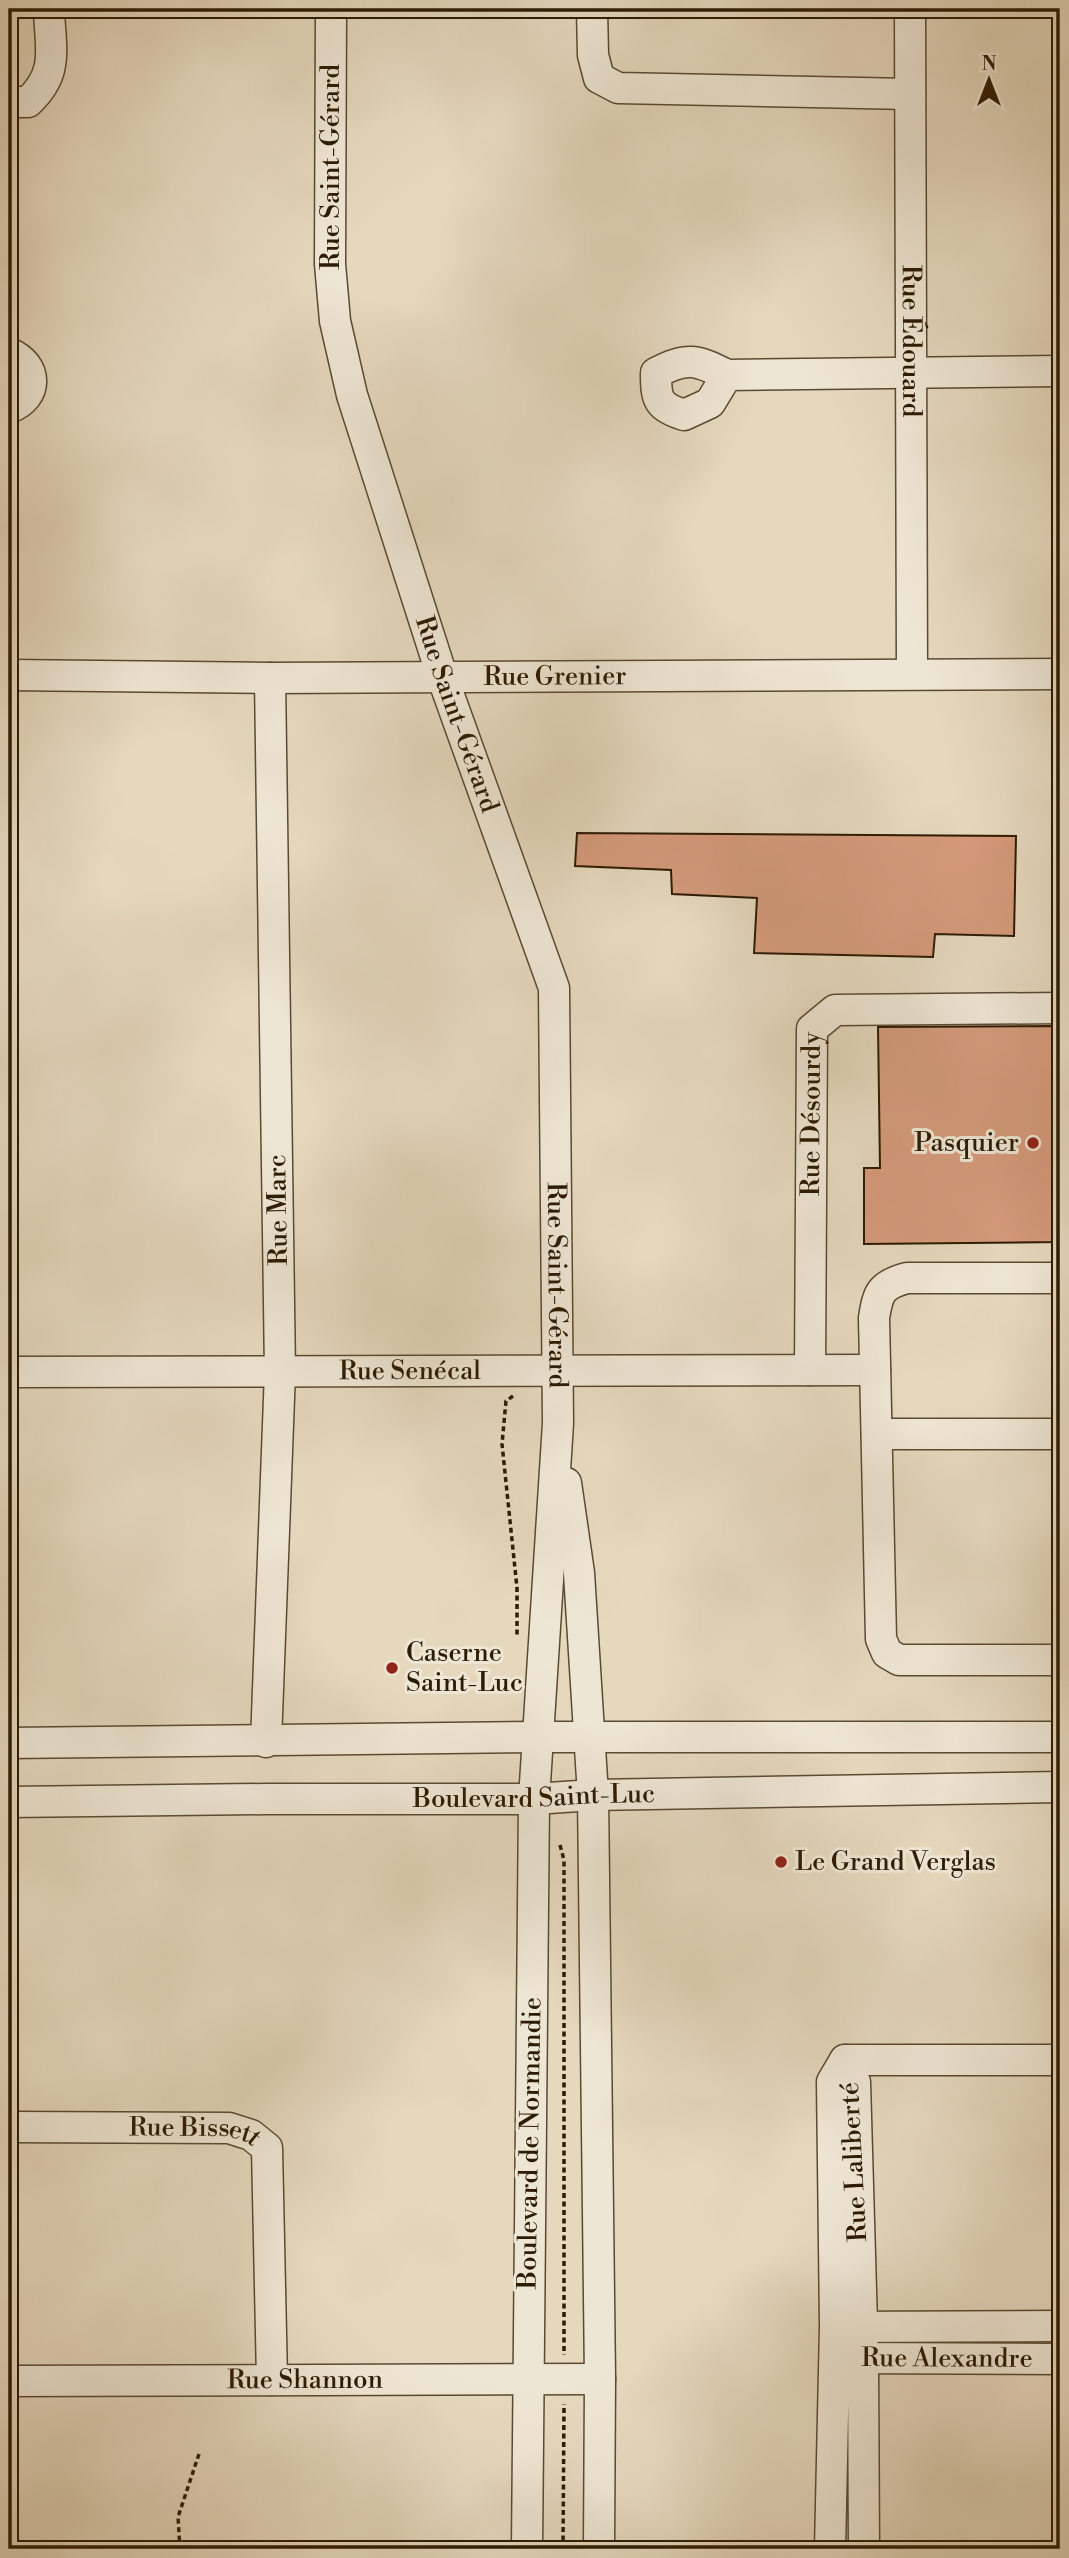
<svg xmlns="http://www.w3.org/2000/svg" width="1069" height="2558" viewBox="0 0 1069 2558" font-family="'Libre Bodoni',serif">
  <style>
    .building { fill: #d49a7b; stroke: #2d1b03; stroke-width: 2 }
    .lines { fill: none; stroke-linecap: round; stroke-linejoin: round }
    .minor-casing { stroke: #5b4a32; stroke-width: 33 }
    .path { stroke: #2d1b03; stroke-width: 3.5; stroke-dasharray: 5 3.5; stroke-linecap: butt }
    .minor { stroke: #eee6d4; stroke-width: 30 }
    .poi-dot { fill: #8f2418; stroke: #eee6d4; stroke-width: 2.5 }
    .labels { text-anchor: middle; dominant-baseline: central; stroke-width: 6; stroke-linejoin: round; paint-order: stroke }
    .street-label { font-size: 26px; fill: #2d1b03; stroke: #eee6d4 }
    .poi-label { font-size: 26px; fill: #2d1b03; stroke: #eee6d4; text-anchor: start }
  </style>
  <rect width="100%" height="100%" fill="#e5d8bd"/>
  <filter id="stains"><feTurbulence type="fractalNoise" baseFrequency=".00286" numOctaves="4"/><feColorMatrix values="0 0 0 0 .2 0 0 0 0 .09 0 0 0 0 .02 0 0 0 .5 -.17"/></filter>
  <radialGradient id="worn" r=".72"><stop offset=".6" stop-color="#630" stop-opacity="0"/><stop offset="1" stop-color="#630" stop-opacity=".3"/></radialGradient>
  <g class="building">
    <polygon points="577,833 1016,836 1014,936 935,934 933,957 754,953 757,898 672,894 671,870 575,866"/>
    <polygon points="1060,1026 1060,1242 864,1244 864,1168 880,1168 878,1027"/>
  </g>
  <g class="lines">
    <g class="minor-casing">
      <g id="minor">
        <path id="s1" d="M331,9L330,264L335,321L352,395L442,676L554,988L558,1423L534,1799L527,2549"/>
        <polyline points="592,9 593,55 599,78 618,88 910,94"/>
        <path id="s2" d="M910,9L912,674"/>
        <path d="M9,102H28C60,72 50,49 49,9"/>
        <path d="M9,353C38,365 39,397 9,408"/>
        <path d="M727,375L710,403L684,415C658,406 656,401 656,373C687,356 697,360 727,375L1060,371"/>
        <path id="s3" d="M9,675L270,678L1060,674"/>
        <path d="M1060,1278H907C881,1285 878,1292 874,1318L881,1639L887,1653L899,1660H1060"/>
        <path id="s4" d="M810,1370L812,1029L835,1010L1060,1008"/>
        <path id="s5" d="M9,1372L875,1370"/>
        <polyline points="877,1434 1060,1434"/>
        <polyline points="566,1483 579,1573 593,1795 600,2379 599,2549"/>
        <polyline points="266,1742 280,1372 270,678"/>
        <polyline points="9,1743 538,1737 1060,1737"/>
        <path id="s6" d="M9,1802L265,1799H534L593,1795L1060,1787"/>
        <polyline points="845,2060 1060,2060"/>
        <path id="s7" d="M9,2127L229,2128L251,2135L267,2148L272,2380"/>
        <polyline points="842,2327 1060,2326"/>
        <path id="s8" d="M844,2358L1060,2359"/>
        <path id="s9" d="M9,2381L600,2379"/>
        <polyline points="830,2549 835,2326 832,2082 845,2060 855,2082 863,2359 864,2549"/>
      </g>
    </g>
    <g class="path">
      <polyline points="513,1396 506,1401 502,1444 517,1588 517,1635"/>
      <polyline points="560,1845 564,1860 564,2355"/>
      <polyline points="180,2549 178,2517 200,2451"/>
      <polyline points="563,2549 564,2404"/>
    </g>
    <use href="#minor" class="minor"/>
  </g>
  <g class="poi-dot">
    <circle cx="1033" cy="1143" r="7"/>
    <circle cx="392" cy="1668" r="7"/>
    <circle cx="781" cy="1862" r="7"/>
  </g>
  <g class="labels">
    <g class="street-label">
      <text transform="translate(331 167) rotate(-90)">Rue Saint-Gérard</text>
      <text stroke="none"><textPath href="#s2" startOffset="332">Rue Édouard</textPath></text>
      <text stroke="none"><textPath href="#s3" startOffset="546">Rue Grenier</textPath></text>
      <text stroke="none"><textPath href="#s1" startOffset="724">Rue Saint-Gérard</textPath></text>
      <text stroke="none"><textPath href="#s4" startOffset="256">Rue Désourdy</textPath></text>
      <text transform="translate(278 1210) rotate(-91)">Rue Marc</text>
      <text stroke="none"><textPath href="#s1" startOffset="1312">Rue Saint-Gérard</textPath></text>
      <text stroke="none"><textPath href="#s5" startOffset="401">Rue Senécal</textPath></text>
      <text stroke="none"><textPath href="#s6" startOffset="525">Boulevard Saint-Luc</textPath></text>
      <text stroke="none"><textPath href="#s7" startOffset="186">Rue Bissett</textPath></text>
      <text transform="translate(530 2143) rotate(-89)">Boulevard de Normandie</text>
      <text transform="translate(854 2162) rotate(-93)">Rue Laliberté</text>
      <text stroke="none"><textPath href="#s8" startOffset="103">Rue Alexandre</textPath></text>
      <text stroke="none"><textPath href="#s9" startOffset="296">Rue Shannon</textPath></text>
    </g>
    <g class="poi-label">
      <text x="1019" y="1143" text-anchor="end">Pasquier</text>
      <text x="406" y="1653">Caserne<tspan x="406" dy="30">Saint-Luc</tspan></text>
      <text x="795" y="1862">Le Grand Verglas</text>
    </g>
  </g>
  <rect width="1069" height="2558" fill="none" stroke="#e5d8bd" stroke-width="35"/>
  <rect x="10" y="10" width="1048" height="2537" fill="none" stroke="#2d1b03" stroke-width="3.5"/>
  <rect x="18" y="18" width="1034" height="2523" fill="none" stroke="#2d1b03" stroke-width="2"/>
  <g transform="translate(989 80)" stroke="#eee6d4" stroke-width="5" paint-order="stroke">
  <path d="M0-5L12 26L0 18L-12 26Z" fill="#2d1b03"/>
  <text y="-10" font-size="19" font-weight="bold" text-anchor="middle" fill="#2d1b03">N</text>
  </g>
  <rect width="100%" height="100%" filter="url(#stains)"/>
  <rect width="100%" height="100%" fill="url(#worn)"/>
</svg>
